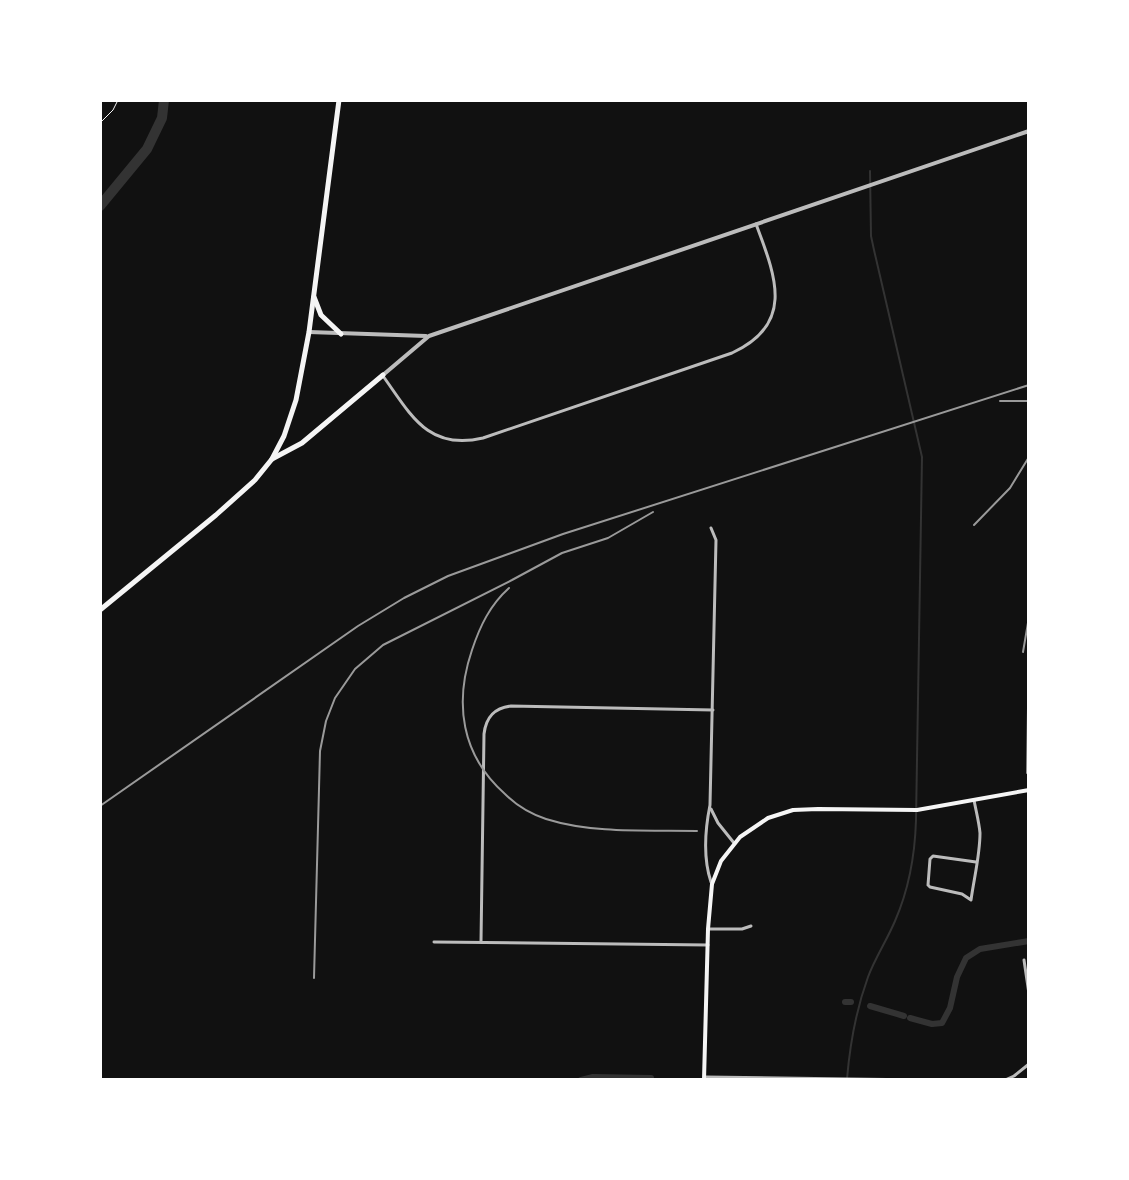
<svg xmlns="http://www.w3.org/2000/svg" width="1129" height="1180" viewBox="0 0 1129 1180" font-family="Rubik,sans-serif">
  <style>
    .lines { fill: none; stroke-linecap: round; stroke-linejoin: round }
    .stream { stroke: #333; stroke-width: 2 }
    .canal { stroke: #333; stroke-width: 6 }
    .river { stroke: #333; stroke-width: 10 }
    .path { stroke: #f5f5f5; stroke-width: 1 }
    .minor { stroke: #bcbcbc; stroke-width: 3 }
    .tertiary { stroke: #bcbcbc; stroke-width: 4 }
    .secondary { stroke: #f5f5f5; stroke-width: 4 }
    .primary { stroke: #f5f5f5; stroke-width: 5 }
    .rail { stroke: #9a9a9a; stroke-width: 2 }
  </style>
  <rect width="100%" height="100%" fill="#111"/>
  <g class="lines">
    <path class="stream" d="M847,1079C850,1043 856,1010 868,977C875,958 887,940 895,921C909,889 915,854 916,820L922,457L874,250L871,236L870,171"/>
    <g class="canal">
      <polyline points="845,1002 851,1002"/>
      <polyline points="870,1006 904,1016"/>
      <polyline points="910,1018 932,1024 942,1023 950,1008 957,977 966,958 980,949 1029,941"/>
      <polyline points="581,1080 593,1077 651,1078"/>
    </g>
    <polyline class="river" points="100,206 147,149 162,118 164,100"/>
    <polyline class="path" points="100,123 113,110 118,100"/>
    <g class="minor">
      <path d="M383,376C411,415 428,451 483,438L732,353C796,324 775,275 756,224"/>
      <path d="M974,800C976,811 979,822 980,833C980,855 974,878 971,900L962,894L930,887L928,885L930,859L933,856L976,862"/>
      <polyline points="711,809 718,823 734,843"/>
      <path d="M711,882C703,858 705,830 710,805L716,540L711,528"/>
      <polyline points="708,929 742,929 751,926"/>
      <polyline points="434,942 708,945"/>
      <path d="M481,942L484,734C486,717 494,708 511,706L713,710"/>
      <polyline points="1024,960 1029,994"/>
      <polyline points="705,1077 922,1080"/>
      <polyline points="1005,1080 1014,1076 1029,1064"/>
    </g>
    <g class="tertiary">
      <polyline points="309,332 426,336"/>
      <polyline points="383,375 429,336 1029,131"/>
    </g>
    <polyline class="secondary" points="704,1080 708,929 712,884 721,861 740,837 768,818 793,810 818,809 917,810 1029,790"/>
    <g class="primary">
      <polyline points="314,297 321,315 341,334"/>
      <polyline points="272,459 302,443 383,375"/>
      <polyline points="100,610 216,515 255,480 272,459 284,436 296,400 309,332 339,100"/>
    </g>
    <g class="rail">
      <polyline points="1000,401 1029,401"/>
      <polyline points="974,525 1010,488 1029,457"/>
      <path d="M509,588C490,605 480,626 472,650C454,703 461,755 505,794C516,805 531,814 546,819C594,834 648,830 697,831"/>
      <polyline points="1023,652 1029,617"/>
      <polyline points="1027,773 1029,644"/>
      <polyline points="100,806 358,626 404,598 448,576 563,534 1029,385"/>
      <polyline points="314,978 320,751 326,721 335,698 355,669 383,645 512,580 562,553 608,538 653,512"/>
    </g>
  </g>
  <rect width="1129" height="1180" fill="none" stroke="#ffffff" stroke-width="204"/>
</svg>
